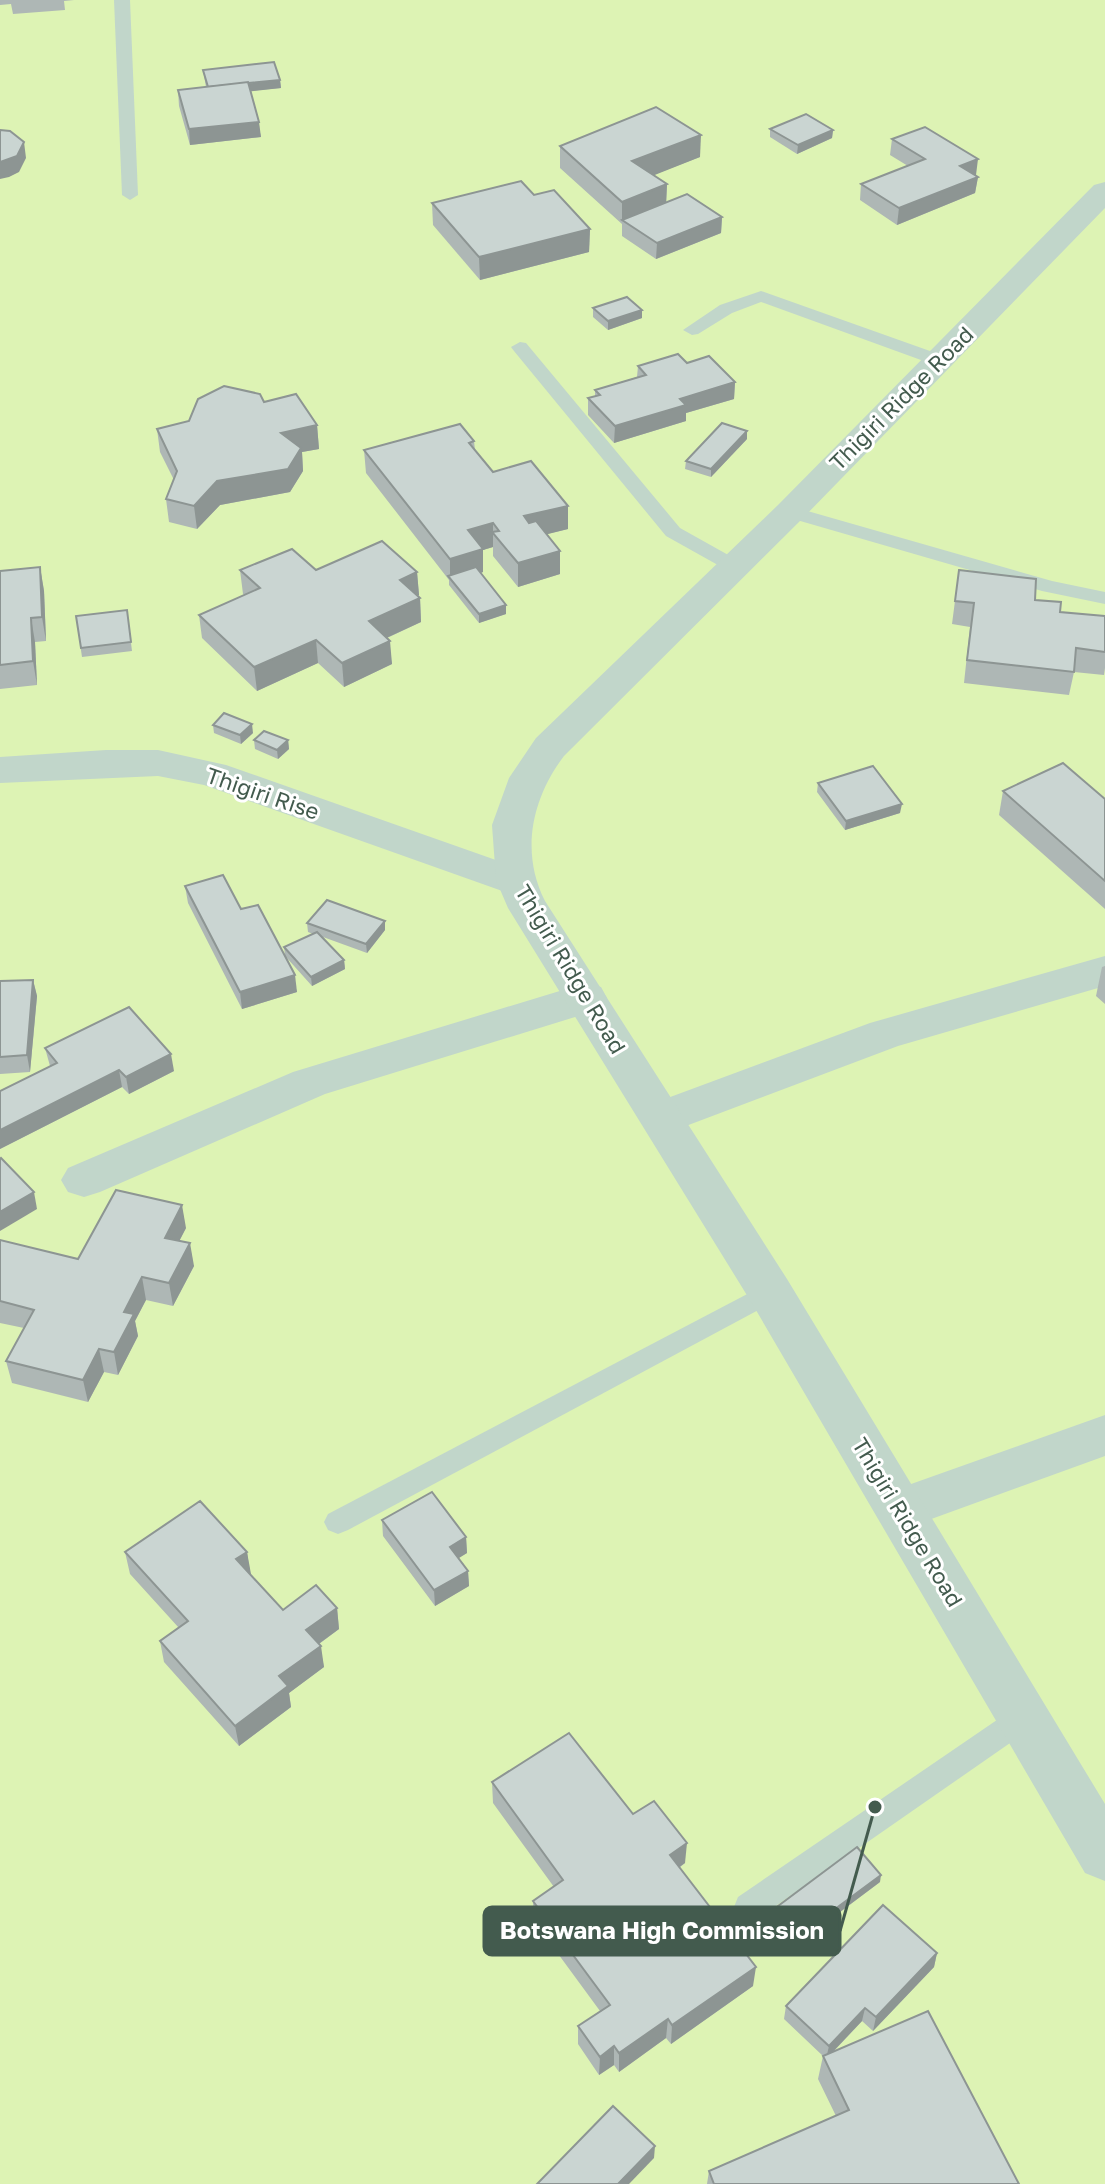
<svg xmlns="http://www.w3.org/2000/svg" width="1105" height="2184" viewBox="0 0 1105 2184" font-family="'Golos Text',sans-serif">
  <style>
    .green { fill: #ddf3b4 }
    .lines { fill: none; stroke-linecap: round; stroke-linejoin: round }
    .service { fill: #c1d6ca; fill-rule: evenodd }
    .minor { fill: #c1d6ca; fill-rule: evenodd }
    .tertiary { fill: #c1d6ca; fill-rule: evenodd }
    .wall { fill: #aeb7b5 }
    .shaded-wall { fill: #8d9593 }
    .building { fill: #cad5d2; stroke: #8d9593; stroke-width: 2 }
    .labels { text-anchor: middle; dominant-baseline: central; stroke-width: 6; stroke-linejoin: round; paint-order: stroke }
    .street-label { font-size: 22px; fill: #435b4e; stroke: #fff }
    .leader { fill: none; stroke: #435b4e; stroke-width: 3 }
    .callout-dot { fill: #435b4e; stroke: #fff; stroke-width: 3 }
    .callout { fill: #435b4e; stroke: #435b4e; stroke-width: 3 }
    .callout-label { font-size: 24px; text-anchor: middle; font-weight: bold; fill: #fff }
  </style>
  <rect width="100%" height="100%" fill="#efecef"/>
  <rect class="green" x="0" y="0" width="1105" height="2184"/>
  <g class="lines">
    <g class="service">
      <polygon points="114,0 130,0 138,195 130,200 122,195"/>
      <polygon points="761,291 944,356 947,360 938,365 932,364 761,302 732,313 698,334 692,335 683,330 720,305"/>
      <polygon points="520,342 526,343 680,528 739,561 742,565 739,569 725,569 666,536 514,351 511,347"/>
      <polygon points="790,506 1052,581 1105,592 1105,604 1042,591 783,516 780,512"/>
      <polygon points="770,1282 779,1285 783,1292 779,1299 348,1530 338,1534 328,1530 324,1522 328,1514"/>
      <polygon points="1023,1705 1033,1709 1038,1718 1033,1727 760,1917 749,1922 738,1917 734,1907 738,1897 1013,1709"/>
    </g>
    <g class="minor">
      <polygon points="106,750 158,750 226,765 530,872 536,882 530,892 516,896 204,785 158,776 0,783 0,757"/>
      <polygon points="1105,956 1105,986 898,1046 662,1135 646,1130 640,1118 646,1106 870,1023"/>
      <polygon points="586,983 601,987 607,998 601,1009 325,1094 100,1192 84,1197 68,1192 61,1180 68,1168 293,1072"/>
      <polygon points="1105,1415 1105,1456 901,1530 883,1524 876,1509 883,1494"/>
    </g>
    <path class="tertiary" d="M1105,182V208L802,519L564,756C532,798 520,852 545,901L787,1279L1105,1804V1881L1085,1873L753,1305L508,908L496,880L492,825L509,778L536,738L778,505L1094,185Z"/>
  </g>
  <g class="wall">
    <polygon points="0,0 74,0 64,1 65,10 13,14 11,4 0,5"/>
    <polygon points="203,70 280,80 281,88 250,91 261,137 190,145 179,106 178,90 206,87"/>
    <polygon points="770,129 833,130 832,138 797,154 770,137"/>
    <polygon points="892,139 976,175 975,176 978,177 975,193 897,225 860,200 861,184 908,166 890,155"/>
    <polygon points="560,146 700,157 653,175 667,184 666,202 722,217 721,233 656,259 622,236 622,224 560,168"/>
    <polygon points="534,195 590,229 589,252 480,280 433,225 432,203"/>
    <polygon points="593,308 642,318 608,330 593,317"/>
    <polygon points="687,363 735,382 734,399 686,413 686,421 614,443 588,415 588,398 595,396 595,390 637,377 638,366"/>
    <polygon points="264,402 317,425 319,449 302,452 303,471 290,492 220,505 197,529 169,522 166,499 174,480 160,452 157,429"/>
    <polygon points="747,439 711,477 685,469 686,461"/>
    <polygon points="474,441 475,450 493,472 568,506 568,529 547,534 560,551 560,574 518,587 493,556 493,547 483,550 483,572 481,573 506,605 506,614 479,623 449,585 449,580 366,473 364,450"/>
    <polygon points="40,567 44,591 46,641 35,642 37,685 0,689 0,571"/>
    <polygon points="240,570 316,570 417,572 419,595 418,596 420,598 421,622 387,638 392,664 344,687 318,663 257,691 202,638 199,615 245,595 243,594"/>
    <polygon points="959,570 1035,600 1060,612 1105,616 1105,668 1104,675 1074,672 1069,695 964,683 970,627 952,624"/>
    <polygon points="127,610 132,651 82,657 76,616"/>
    <polygon points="213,725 253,733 241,744 214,733"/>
    <polygon points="254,740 288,740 289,749 278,759 255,749"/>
    <polygon points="818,783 900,813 845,830 817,792"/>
    <polygon points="1003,791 1105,799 1105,909 999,815"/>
    <polygon points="185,886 241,909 285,955 284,947 313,934 308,932 307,923 385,921 385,930 367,953 323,937 344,960 345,969 312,986 286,957 297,992 242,1009 188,903"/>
    <polygon points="1105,966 1105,1004 1096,996 1102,967"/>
    <polygon points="33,980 37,996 30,1072 0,1074 0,981"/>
    <polygon points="45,1048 174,1071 129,1094 122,1087 0,1149 0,1091 50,1066"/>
    <polygon points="186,1228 179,1241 194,1266 173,1306 146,1300 135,1321 138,1336 118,1375 104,1372 88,1402 12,1383 6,1361 24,1328 0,1323 0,1240 78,1259"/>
    <polygon points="382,1520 466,1537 467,1553 458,1558 468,1571 469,1586 435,1606 383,1536"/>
    <polygon points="125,1552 247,1552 250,1574 283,1610 337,1608 339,1629 319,1644 324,1667 289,1693 291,1707 239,1746 164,1662 160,1641 179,1628 130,1574"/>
    <polygon points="492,1782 633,1814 685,1863 679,1868 753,1986 671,2044 666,2038 619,2072 614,2065 599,2075 578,2044 578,2026 600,2011 534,1921 533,1901 554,1887 493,1803"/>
    <polygon points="880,1882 784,1954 761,1925 762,1918"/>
    <polygon points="937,1953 934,1967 873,2031 862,2021 833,2052 1019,2184 707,2184 709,2171 836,2116 818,2079 823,2056 784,2019 786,2006"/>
  </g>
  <g class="shaded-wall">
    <polygon points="280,80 281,88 209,96 208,88"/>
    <polygon points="259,122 261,137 190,145 189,129"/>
    <polygon points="833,130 832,138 797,154 798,145"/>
    <polygon points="701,135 700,157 632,184 632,161"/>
    <polygon points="24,142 26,158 19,172 9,177 0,179 0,162"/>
    <polygon points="978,159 976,175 958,182 960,166"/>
    <polygon points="978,177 975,193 897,225 899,208"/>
    <polygon points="667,184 666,207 622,220 622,224 622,202"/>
    <polygon points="722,217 721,233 656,259 657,243"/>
    <polygon points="590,229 589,252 480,280 479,257"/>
    <polygon points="642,310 642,318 608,330 608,321"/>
    <polygon points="735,382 734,399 686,413 686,421 614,443 615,426 680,399"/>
    <polygon points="317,425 319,449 302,452 303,471 290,492 220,505 197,529 194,506 217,481 281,433"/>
    <polygon points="747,431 747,439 711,477 711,469"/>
    <polygon points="568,506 568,529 524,540 524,516"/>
    <polygon points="493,523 493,547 483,550 483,572 453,582 450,579 450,559 468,530"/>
    <polygon points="560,551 560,574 518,587 518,563"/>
    <polygon points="40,567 44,591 46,641 42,617"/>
    <polygon points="417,572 419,595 401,604 400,580"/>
    <polygon points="420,598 421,622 371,645 369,621"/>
    <polygon points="506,605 506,614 479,623 479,614"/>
    <polygon points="31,618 35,642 37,685 33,661"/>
    <polygon points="316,640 318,663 257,691 254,667"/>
    <polygon points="390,641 392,664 344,687 342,663"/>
    <polygon points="252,724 253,733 241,744 240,735"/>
    <polygon points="288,740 289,749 278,759 277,750"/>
    <polygon points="902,804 900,813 845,830 846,821"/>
    <polygon points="385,921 385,930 367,953 366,944"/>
    <polygon points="344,960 345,969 312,986 311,977"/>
    <polygon points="295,975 297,992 242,1009 240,992"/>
    <polygon points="33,980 37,996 30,1072 27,1055"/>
    <polygon points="171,1054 174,1071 129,1094 126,1077"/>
    <polygon points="119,1070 122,1087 0,1149 0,1130"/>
    <polygon points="34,1192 37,1209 0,1231 0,1212"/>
    <polygon points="182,1205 186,1228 169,1261 165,1238"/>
    <polygon points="190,1243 194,1266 173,1306 169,1283"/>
    <polygon points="142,1277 146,1300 135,1321 138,1336 118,1375 114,1352 124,1312"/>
    <polygon points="99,1349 104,1372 88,1402 83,1380"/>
    <polygon points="466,1537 467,1553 451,1563 450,1547"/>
    <polygon points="247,1552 251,1574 240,1581 236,1559"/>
    <polygon points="468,1571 469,1586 435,1606 434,1590"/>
    <polygon points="337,1608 339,1629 309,1651 306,1630"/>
    <polygon points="321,1646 324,1667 289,1693 291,1707 239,1746 235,1726 279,1676"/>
    <polygon points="687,1843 685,1863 668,1875 670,1855"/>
    <polygon points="881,1875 880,1882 784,1954 785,1946"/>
    <polygon points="937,1953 934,1967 873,2031 876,2017"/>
    <polygon points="756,1967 753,1986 671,2044 672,2025"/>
    <polygon points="865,2008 862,2021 826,2059 829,2046"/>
    <polygon points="668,2019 666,2038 619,2072 619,2053"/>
    <polygon points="614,2046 614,2065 599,2075 600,2057"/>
    <polygon points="655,2146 654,2158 629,2184 618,2184"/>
  </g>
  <g class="building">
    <polygon points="274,62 280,80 208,87 203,70"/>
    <polygon points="248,82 259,122 189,129 178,90"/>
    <polygon points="656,107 701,135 632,161 667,184 622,202 560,146"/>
    <polygon points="806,114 833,130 798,145 770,129"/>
    <polygon points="925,127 978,159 960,166 978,177 899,208 861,184 925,159 892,139"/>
    <polygon points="0,130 10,131 24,142 17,156 0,162"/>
    <polygon points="521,181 534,195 554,190 590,229 479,257 432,203"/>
    <polygon points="687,194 722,217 657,243 622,220"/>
    <polygon points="627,297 642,310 608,321 593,308"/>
    <polygon points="678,354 687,363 709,356 735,382 680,399 686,405 615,426 588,398 600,395 595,390 646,375 638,366"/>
    <polygon points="224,386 260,394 264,402 296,394 317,425 281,433 301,448 288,469 217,481 194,506 166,499 177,471 157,429 189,421 198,399"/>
    <polygon points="722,423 747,431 711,469 686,461"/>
    <polygon points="460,424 474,441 469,443 493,472 531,461 568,506 524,516 529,523 536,521 560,551 518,563 492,532 499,531 493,523 468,530 483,549 450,559 364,450"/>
    <polygon points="382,541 417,572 400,580 420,598 369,621 390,641 342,663 316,640 254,667 199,615 260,588 240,570 292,549 316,570"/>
    <polygon points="40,567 42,617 31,618 33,661 0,665 0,571"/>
    <polygon points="476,567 506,605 479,614 448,576"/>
    <polygon points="959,570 1036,579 1035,600 1061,602 1060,612 1105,616 1105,652 1076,648 1074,672 967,660 974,603 955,601"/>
    <polygon points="127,610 131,642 81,648 76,616"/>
    <polygon points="224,713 252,724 240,735 213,725"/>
    <polygon points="264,731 288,740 277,750 254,740"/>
    <polygon points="1063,763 1105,799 1105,881 1003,791"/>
    <polygon points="873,766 902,804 846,821 818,783"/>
    <polygon points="223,875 241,909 258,905 295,975 240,992 185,886"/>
    <polygon points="327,900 385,921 366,944 307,923"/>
    <polygon points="317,932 344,960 311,977 284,947"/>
    <polygon points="33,980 27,1055 0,1057 0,981"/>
    <polygon points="129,1007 171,1054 126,1077 119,1070 0,1130 0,1091 57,1063 45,1048"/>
    <polygon points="1,1158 34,1192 0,1212 0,1159"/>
    <polygon points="116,1190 182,1205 165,1238 190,1243 169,1283 142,1277 124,1312 134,1314 114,1352 99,1349 83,1380 6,1361 34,1310 0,1301 0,1240 78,1259"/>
    <polygon points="432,1492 466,1537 450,1547 468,1571 434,1590 382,1520"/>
    <polygon points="200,1501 247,1552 236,1559 283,1610 316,1585 337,1608 306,1630 321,1646 279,1676 288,1686 235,1726 160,1641 188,1621 125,1552"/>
    <polygon points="569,1733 633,1814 654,1801 687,1843 670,1855 756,1967 672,2025 668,2019 619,2053 614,2046 600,2057 578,2026 610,2005 533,1901 563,1880 492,1782"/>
    <polygon points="857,1847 881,1875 785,1946 762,1918"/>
    <polygon points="883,1905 937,1953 876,2017 865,2008 829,2046 786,2006"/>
    <polygon points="928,2011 1019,2184 714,2184 709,2171 849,2110 823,2056"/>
    <polygon points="613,2106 655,2146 618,2184 537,2184"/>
  </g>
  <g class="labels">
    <g class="street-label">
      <text transform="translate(901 398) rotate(-45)">Thigiri Ridge Road</text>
      <text transform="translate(263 793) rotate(19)">Thigiri Rise</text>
      <text transform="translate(571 969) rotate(59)">Thigiri Ridge Road</text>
      <text transform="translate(908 1522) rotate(59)">Thigiri Ridge Road</text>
    </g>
  </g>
  <path class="leader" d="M875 1807L840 1931"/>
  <circle class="callout-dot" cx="875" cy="1807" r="8"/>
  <rect class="callout" x="484" y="1907" width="356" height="48" rx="8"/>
  <g class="callout-label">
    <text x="662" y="1939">Botswana High Commission</text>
  </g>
</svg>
